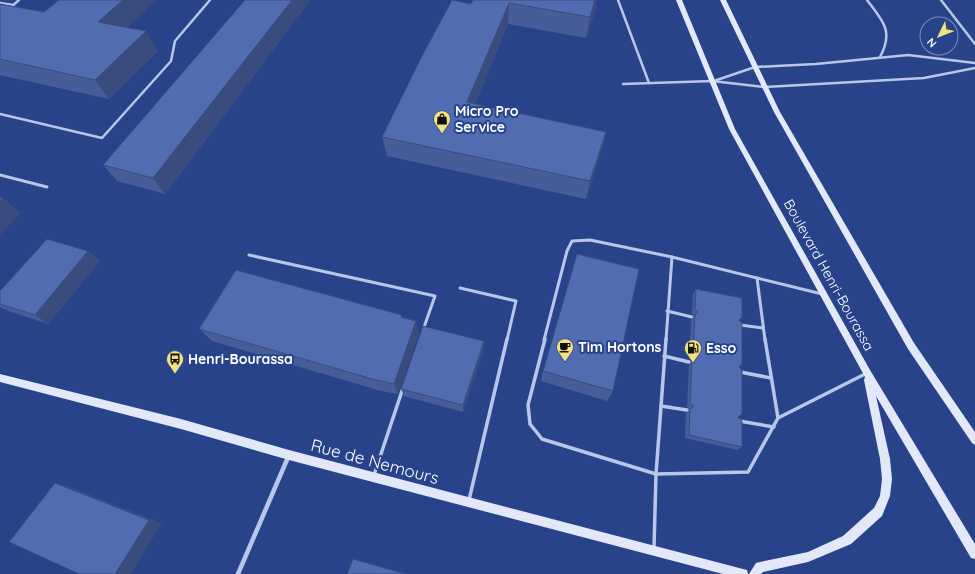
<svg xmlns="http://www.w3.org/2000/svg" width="975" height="574" viewBox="0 0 975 574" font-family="Quicksand,sans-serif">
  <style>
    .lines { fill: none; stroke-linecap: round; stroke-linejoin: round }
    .lane-far2 { stroke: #b8c6e9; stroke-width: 2.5 }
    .lane-far1 { stroke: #b8c6e9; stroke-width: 3 }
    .lane { stroke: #b8c6e9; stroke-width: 3.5 }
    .street { stroke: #b8c6e9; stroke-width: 4.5 }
    .secondary { fill: #e2e8f8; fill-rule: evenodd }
    .wall { fill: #475d99 }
    .shaded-wall { fill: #394c7d }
    .building { fill: #526cb2; stroke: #394c7d }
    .labels { text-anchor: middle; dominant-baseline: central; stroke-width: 4; stroke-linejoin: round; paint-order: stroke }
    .poi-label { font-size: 14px; font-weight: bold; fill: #fff; stroke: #29438b; text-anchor: start }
    .street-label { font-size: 14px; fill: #fff; stroke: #29438b }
    .near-street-label { font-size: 17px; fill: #fff; stroke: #29438b }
  </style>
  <rect width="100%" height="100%" fill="#29438b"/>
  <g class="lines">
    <g class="lane-far2">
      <polyline points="618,0 649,83"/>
      <path d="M867,0C883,21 894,31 880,57"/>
      <polyline points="941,0 975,44"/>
      <polyline points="0,3 13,5"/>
      <polyline points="10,8 19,0"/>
      <polyline points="714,81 755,67 816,64 908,55 975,63"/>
      <polyline points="623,84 712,81 765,87 924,78 975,68"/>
      <polyline points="0,114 102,138 171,61 175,41 210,0"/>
    </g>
    <g class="lane-far1">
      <polyline points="0,175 47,187"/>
      <polyline points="249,255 435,296 423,330"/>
      <polyline points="757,278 765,340"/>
      <polyline points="460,288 516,301 507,340"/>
      <polyline points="667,311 692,317"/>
      <polyline points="740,325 763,328"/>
      <polyline points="544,340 567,251 572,241 590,240 672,257"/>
      <polyline points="666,340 672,257 822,294"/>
    </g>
    <g class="lane">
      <polyline points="545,339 528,405 530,424 542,439 656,474 748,472 778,418"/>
      <polyline points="765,339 778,418 867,373"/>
      <polyline points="664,356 689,362"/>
      <polyline points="740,372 771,378"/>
      <polyline points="661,406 687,410"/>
      <polyline points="739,421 774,427"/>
      <polyline points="374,475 403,388"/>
      <polyline points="469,500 507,339"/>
      <polyline points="654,548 656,474 666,339"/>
    </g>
    <polyline class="street" points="238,574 289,455"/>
    <g class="secondary">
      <polygon points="676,0 682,0 735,129 870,370 975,544 975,559 971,558 876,396 890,459 892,479 890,496 882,516 851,544 808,562 763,572 761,574 749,574 756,563 760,562 808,552 843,536 874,508 880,496 882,479 880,459 864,380 865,377 729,129"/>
      <polygon points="720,0 726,0 780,112 914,343 975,432 975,445 972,443 908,349 774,112"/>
      <polygon points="0,374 181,419 289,450 743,569 747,570 748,574 723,574 289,460 181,429 0,382"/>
    </g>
  </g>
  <g class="wall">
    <polygon points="59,0 156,0 127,27 158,51 109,99 0,75 0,4 44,12"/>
    <polygon points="245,0 310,0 165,194 117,181 103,165"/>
    <polygon points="473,0 596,8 586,38 508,24 475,104 606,132 601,152 586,199 387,156 382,137"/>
    <polygon points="88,251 100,261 48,324 6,310 0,307 0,291"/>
    <polygon points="696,289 739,320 738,417 742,447 737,450 685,438 686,413 690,410 687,407 689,365 692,362 689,359 691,320 694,316 692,314 693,294"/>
    <polygon points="402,315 402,317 419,333 398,394 381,391 212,341 199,329"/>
    <polygon points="484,341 484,350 463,412 404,396 401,389"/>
    <polygon points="543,371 613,391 607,401 541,381"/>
  </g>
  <g class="shaded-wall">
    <polygon points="123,0 156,0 111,42 98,22"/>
    <polygon points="292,0 310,0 165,194 153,178"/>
    <polygon points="595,0 597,0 596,8 586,38 590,17"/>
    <polygon points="509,3 508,24 467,123 467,102"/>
    <polygon points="146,31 158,51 109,99 95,80"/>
    <polygon points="606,132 601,152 586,199 590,181"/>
    <polygon points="3,198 21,213 0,235 0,201"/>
    <polygon points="88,251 100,261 48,324 35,315"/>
    <polygon points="416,321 419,333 398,394 394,384"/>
    <polygon points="484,341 484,350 463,412 463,405"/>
    <polygon points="55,483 70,487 162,523 131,574 115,574"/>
  </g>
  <g class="building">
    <polygon points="59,0 123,0 98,22 146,31 95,80 0,59 0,4 44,12"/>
    <polygon points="245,0 292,0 153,178 103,165"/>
    <polygon points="452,0 471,4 473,0 595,0 590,17 509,3 467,102 606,132 590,181 382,137 422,56"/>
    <polygon points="0,197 3,198 0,201"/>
    <polygon points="47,239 88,251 35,315 0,304 0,291"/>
    <polygon points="577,254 639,269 613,391 543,371"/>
    <polygon points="236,270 402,315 401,317 416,321 394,384 376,380 199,329"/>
    <polygon points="696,289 742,298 742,317 739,320 742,323 742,364 739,367 742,370 742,414 738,417 742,421 742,447 689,435 690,410 694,406 690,403 692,361 696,358 693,354 695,315 698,312 695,309"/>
    <polygon points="423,326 484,341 463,405 401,389"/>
    <polygon points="55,483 149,520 115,574 79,574 9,542"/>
    <polygon points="353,559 406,574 347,574"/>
  </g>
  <defs>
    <g id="shop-pin" transform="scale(0.9)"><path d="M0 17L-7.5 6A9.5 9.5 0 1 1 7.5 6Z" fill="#f0e37f" stroke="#29438b"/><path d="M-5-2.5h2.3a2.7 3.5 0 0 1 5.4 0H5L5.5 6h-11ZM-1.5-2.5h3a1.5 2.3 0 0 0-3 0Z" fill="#111"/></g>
    <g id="cafe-pin" transform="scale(0.9)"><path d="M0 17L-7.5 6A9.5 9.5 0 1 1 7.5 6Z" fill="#f0e37f" stroke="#29438b"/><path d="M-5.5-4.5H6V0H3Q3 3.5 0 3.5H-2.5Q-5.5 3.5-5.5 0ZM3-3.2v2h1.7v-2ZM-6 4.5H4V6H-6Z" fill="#111"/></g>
    <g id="fuel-pin" transform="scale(0.9)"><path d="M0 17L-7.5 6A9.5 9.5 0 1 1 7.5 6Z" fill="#f0e37f" stroke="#29438b"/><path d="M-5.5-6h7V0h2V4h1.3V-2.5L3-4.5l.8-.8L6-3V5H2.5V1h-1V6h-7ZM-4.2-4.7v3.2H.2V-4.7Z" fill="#111"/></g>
    <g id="bus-pin" transform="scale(0.9)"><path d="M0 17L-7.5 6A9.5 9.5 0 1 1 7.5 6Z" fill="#f0e37f" stroke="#29438b"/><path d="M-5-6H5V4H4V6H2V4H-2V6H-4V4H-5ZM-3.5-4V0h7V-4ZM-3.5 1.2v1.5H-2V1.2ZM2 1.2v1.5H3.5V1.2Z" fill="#111"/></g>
  </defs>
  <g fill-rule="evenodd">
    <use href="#shop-pin" x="442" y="119"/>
    <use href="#cafe-pin" x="565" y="347"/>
    <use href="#fuel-pin" x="693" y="348"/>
    <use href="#bus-pin" x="175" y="359"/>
  </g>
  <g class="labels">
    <g class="poi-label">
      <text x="455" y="111">Micro Pro<tspan x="455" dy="16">Service</tspan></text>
      <text x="578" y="347">Tim Hortons</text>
      <text x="706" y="348">Esso</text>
      <text x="188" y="359">Henri-Bourassa</text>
    </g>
    <g class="street-label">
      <text transform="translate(829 275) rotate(61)">Boulevard Henri-Bourassa</text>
    </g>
    <g class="near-street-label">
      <text transform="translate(375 461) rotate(15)">Rue de Nemours</text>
    </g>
  </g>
  <g transform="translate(939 36) rotate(227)"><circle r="19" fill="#29438b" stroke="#7f8eb9"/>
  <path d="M0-3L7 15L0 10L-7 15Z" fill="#f0e37f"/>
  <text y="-6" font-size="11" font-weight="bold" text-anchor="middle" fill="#ffffff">N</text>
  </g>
</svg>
